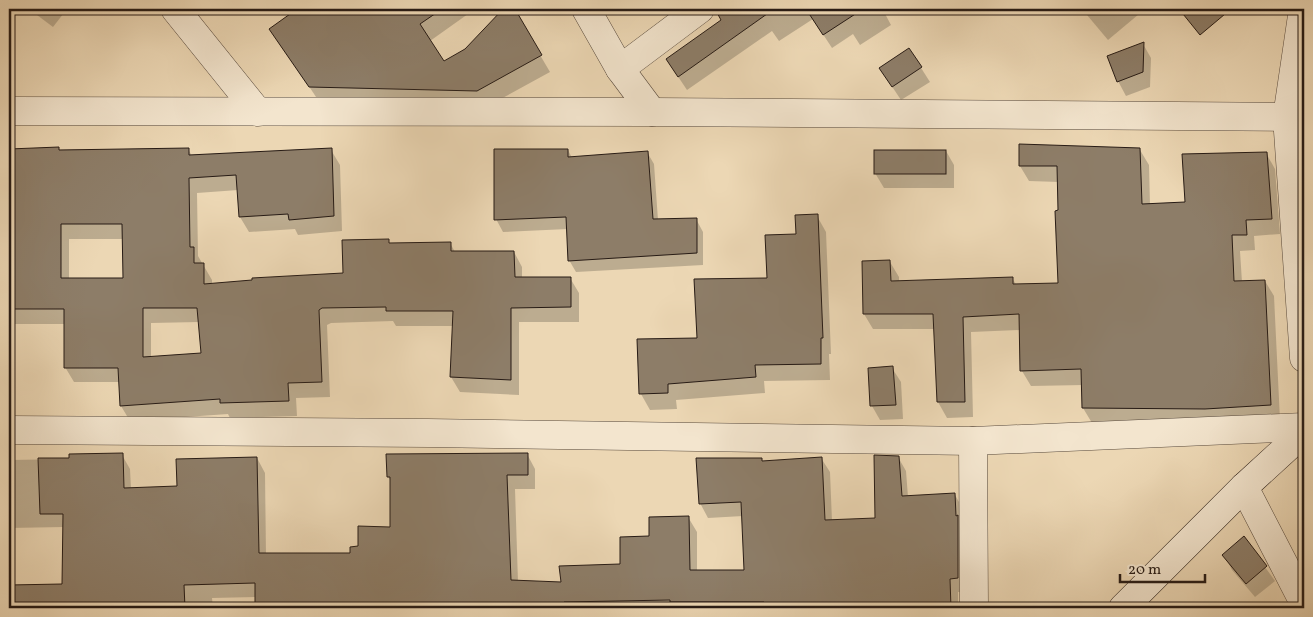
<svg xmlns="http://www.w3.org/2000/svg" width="1313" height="617" viewBox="0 0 1313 617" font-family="Vollkorn,serif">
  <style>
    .shadow { fill: #0003; fill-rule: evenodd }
    .building { fill: #8d7d68; stroke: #271b15; fill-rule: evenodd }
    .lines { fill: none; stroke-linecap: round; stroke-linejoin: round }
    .street-casing { stroke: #584a3d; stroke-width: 29 }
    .secondary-casing { stroke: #271b15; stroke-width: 29 }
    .street { stroke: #f3e5ce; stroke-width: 28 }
    .secondary { stroke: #f3e5ce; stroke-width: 28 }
  </style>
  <rect width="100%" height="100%" fill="#ecd7b4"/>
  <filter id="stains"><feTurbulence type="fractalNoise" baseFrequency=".004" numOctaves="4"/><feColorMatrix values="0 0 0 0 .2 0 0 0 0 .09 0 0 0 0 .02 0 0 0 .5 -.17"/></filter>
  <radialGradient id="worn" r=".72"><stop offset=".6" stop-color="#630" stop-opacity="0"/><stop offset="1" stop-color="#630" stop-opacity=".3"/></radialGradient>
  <g class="shadow">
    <polygon points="29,9 67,9 53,27"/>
    <polygon points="299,9 475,9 430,41 444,62 465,50 505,9 513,9 550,72 486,107 320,103 271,29"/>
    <polygon points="729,9 885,9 883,10 891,25 860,45 853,34 832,48 813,19 779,41 772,31 687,90 667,60 723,20 720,15"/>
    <polygon points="1082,9 1145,9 1108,40"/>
    <polygon points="1143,44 1151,58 1150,87 1126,96 1118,81"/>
    <polygon points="909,49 930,82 901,100 889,82"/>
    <path d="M188,149L192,156L331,150L340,165L342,231L298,235L295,229L249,232L240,217L238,190L197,193L198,256L212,280V284L344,274L388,240L390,244L450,243L455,252H514L522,267V278H570L579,293V322H519V395L460,392L451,377L453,326H396L393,321L331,323L327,325L330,397L296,398L297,416L230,418L228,414L130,421L121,406L120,382H74L65,367V324H9V150ZM69,239H124V279H69ZM199,322L202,354L151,358V323Z"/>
    <polygon points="568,150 572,158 647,152 654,164 658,220 696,219 703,232 703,265 576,272 569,260 568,229 503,232 496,219"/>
    <polygon points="1140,150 1149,165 1150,205 1186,203 1266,153 1275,169 1280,234 1254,236 1255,250 1240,251 1242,282 1265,281 1274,296 1280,420 1092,423 1083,408 1083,385 1031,386 1022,371 1020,330 971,332 973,417 947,418 938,402 935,329 873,329 864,314 890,262 899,277 899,282 1012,278 1017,286 1059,284 1059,182 1029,181 1020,166"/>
    <polygon points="946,151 954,165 954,188 884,188 875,173"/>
    <polygon points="817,216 826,232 831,354 829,354 830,380 764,381 765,393 676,400 677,409 650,410 641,394 699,339 769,279 797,236"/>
    <polygon points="892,368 901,382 903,419 880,420 872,406"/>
    <polygon points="527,454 535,469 535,489 515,489 518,582 562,583 622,565 650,538 688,517 697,532 697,571 745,571 743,516 708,518 700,503 761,459 763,462 821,458 830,472 832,521 877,519 898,457 906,471 908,497 955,495 963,509 966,592 958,592 958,608 256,608 256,597 212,598 213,608 9,608 9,587 63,586 64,527 9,528 9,460 70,459 122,455 130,469 131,489 178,488 257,458 265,473 266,555 352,554 391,528 391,481 388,477"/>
    <polygon points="1244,538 1275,581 1255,597 1232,570 1224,555"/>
  </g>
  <g class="building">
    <polygon points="297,9 442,9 420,24 444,61 465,49 503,9 515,9 542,55 477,91 309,87 269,29"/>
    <polygon points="715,9 774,9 678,77 666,59 721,20"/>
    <polygon points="806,9 863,9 823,35"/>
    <polygon points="1179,9 1231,9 1200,35"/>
    <polygon points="1144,42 1143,72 1117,82 1107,56"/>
    <polygon points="909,48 922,67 892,87 879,68"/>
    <polygon points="1019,144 1140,148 1142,204 1185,202 1182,154 1267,152 1272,219 1246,220 1247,235 1232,235 1234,281 1265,280 1271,405 1205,409 1082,408 1081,369 1020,371 1019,314 963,317 965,402 937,402 933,314 863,314 862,261 890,260 891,281 1013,277 1013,284 1058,283 1055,211 1058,210 1057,166 1019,166"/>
    <path d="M59,147V150L189,148V155L332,148L334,216L289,220L288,214L239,217L236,175L189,178L190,247H194V263H204V284L252,280V278L343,273L342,240L389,239V243L451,242V251H514L515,277H571V307L511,308V380L450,377L453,311H386V307L322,308L319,310L322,382L288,383L289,401L220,403V399L120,406L118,368H64V309H9V149ZM61,224H122L123,278H61ZM143,308H197L201,353L143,357Z"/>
    <polygon points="494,149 568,149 568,157 648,151 653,219 697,218 697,253 568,261 566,217 494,220"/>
    <rect x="874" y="150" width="72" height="24"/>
    <polygon points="818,214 823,338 821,338 821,364 755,365 756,377 668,384 668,393 639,394 637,339 697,338 694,279 767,278 765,235 796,234 795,215"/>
    <polygon points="893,366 896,405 870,406 868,368"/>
    <polygon points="123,453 124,488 177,486 176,459 257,457 259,553 350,553 350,547 358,546 358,526 390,527 390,477 387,477 386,454 528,453 528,475 507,475 511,580 561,582 559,566 620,564 620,537 649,536 649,517 689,516 690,570 744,570 741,502 699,504 696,458 762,458 762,461 822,457 825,520 875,518 874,455 899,456 902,496 955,493 956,516 958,515 958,578 950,579 951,608 765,608 764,602 670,602 670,600 564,602 564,608 255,608 255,583 184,585 185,608 9,608 9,585 62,584 63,514 40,514 38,458 69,458 69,454"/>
    <polygon points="1244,536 1267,566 1246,584 1222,555"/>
  </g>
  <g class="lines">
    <g class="street-casing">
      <g id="street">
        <polyline points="175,9 258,112"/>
        <polyline points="586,9 620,69 652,112"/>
        <polyline points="1303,9 1287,117 1304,358"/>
        <polyline points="620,69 700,9"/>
        <polyline points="9,111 652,112 1304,117"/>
        <polyline points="9,430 428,433 973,441 1304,427"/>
        <polyline points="973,441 974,608"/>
        <polyline points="1244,487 1304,603"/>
      </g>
    </g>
    <g class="secondary-casing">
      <polyline id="secondary" points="1123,608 1244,487 1304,432"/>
    </g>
    <use href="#street" class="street"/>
    <use href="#secondary" class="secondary"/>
  </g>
  <rect width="1313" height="617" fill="none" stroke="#ecd7b4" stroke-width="30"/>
  <rect x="10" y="10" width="1293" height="597" fill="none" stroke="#271b15" stroke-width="2.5"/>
  <rect x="15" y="15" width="1283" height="587" fill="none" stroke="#271b15"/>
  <path d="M1120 574v8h85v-8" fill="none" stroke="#271b15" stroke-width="2.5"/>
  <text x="1128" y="574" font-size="15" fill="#271b15" stroke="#f3e5ce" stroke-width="4" paint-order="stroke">20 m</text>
  <rect width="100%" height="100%" filter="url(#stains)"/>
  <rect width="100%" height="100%" fill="url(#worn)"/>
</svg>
